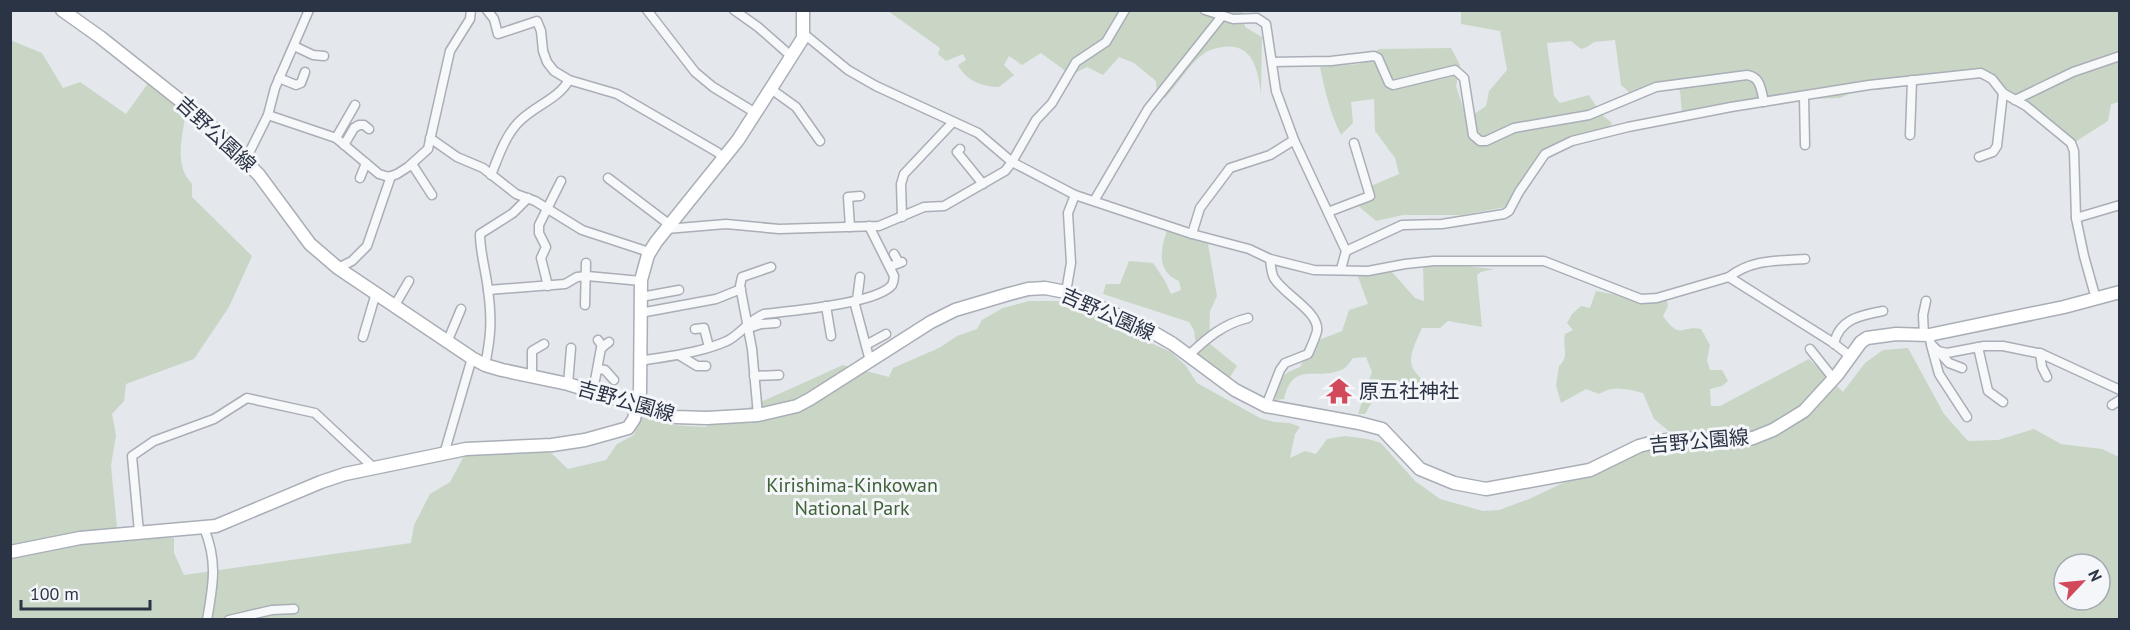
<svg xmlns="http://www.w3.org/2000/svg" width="2130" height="630" viewBox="0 0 2130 630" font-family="'PT Sans','Noto Sans JP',sans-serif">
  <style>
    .green { fill: #c9d6c5; fill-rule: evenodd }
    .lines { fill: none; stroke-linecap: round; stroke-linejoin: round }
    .street-casing { stroke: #a9aeb7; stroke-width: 11 }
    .secondary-casing { stroke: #a9aeb7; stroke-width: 15 }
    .street { stroke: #f7f8fa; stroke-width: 8 }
    .secondary { stroke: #fff; stroke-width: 12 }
    .labels { text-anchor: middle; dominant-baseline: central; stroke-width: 6; stroke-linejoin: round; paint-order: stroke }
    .street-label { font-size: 20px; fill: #2b3445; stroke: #f4f6f9 }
    .poi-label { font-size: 20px; fill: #2b3445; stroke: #f4f6f9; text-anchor: start }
    .park-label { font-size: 20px; fill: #3f6138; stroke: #f4f6f9 }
  </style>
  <rect width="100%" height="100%" fill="#e4e7ec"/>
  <g class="green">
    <path d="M1122,10L1123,14L1136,10L1243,11L1245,27L1262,37L1261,94C1258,70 1253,43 1223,47C1215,48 1208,50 1202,55C1189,65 1177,85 1165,98L1157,99L1156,81L1134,63L1119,57L1103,75L1087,67L1071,75L1041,53L1022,65L1009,56L1004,65L1014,75L999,87C983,87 966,81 958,65L966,60L963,54L946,61L938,54L940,48L888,11Z"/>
    <path d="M1461,11H2119V102L2111,104L2108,121L2075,142L2057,131L1991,75L1879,90L1860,89L1840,98L1811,99L1780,105L1682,112L1680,91L1675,86L1663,91L1657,84L1630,93L1621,85L1615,40L1594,42L1587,47L1581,49L1571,41L1547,43L1554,96L1560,103L1589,95L1601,114L1612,123L1603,135L1570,144L1547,155L1522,193L1506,207L1462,215H1403L1376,221L1357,205L1374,197L1371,186L1399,174L1395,158L1375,131L1374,99L1351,102L1353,123L1341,135C1330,113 1325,91 1320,67L1359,64L1379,49L1451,48L1460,65L1456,86L1467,119L1486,106L1489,91L1507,70L1500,31L1461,24Z"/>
    <path d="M10,40L42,53L63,88L80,82L126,114L149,82L186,111C183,134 173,165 192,184V197L252,256L229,307L194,359L126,384L124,401L112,414L116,435L111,466L118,538H174V553L184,575L411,543L414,525L430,494L450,482L464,456L548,450L568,469L606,460L617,444L634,435L642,414L671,425L705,427L843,365L889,377L893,368L939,348L957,336L977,329L982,320L1003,308L1029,301H1074L1108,324L1171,352L1186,366L1197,383L1260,418L1274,422L1290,423L1300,427L1295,434L1290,458L1305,451L1316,454L1327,439L1345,436L1368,439L1381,443L1415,481L1440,499L1483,511L1499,510L1529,499L1563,483L1595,472L1670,432L1654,419L1643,393C1626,389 1614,385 1599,394L1586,389L1561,403L1556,385L1559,366C1570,357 1562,346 1565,334L1573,330L1567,323L1572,314L1581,306L1590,308L1596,291L1638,299L1666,298L1668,306L1663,316C1681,341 1681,325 1701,329L1710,345L1707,360L1710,370H1722L1728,381L1722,386L1710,389L1711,406H1720L1809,359L1843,392L1865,363L1883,350L1908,348L1944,414L1968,441L1998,440L2034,429L2061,444L2102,449L2119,457V619H11ZM2064,564H2100V600H2064Z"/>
    <path d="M1168,228L1208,244L1217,296L1210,311L1209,343L1237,366L1228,380L1197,357L1194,330L1189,322L1103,294L1106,284H1120L1129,261L1153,263L1165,281L1171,294L1181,290L1179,281C1155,271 1161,247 1168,228Z"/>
    <path d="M1423,266H1464L1494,269L1481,272L1477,275L1482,327L1448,321L1440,328H1422C1417,340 1406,358 1414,370C1418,376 1423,380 1427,386L1391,401L1382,393H1377L1365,414H1358L1372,372L1366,357L1353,358C1350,362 1347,367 1343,369C1317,382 1293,359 1284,399L1275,400C1279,379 1279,375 1300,367L1314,342L1342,331L1349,310L1368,304L1357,274L1391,271L1415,298L1424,301Z"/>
  </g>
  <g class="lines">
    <g class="street-casing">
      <g id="street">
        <polyline points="487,10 494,19 498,34 537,21 541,31 543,51 547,62 554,71 569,80 617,94 717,152 724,158"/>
        <polyline points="647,10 695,72 713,87 754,112"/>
        <polyline points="734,10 758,27 791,56"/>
        <polyline points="1205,10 1233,19 1257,18 1266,24 1276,91 1294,140 1346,251 1341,269"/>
        <polyline points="803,33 848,70 876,86 978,133 1012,162 1075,195 1192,234 1249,249 1270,259 1314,270 1368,271 1405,264 1434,261 1544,261 1641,299 1657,298 1729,277 1832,342 1850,356"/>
        <polyline points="294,46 313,55 324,56"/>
        <path d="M1272,62L1331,61L1374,56L1378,58L1389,83L1393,85L1455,70L1464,78L1473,135L1480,141H1486L1514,128L1589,115L1656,87L1747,75C1761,77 1761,90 1764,102"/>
        <polyline points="279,78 296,85 301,83 305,72"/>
        <polyline points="771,89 796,107 820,141"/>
        <polyline points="1804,96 1805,145"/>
        <polyline points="2015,100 2073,72 2120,56"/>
        <polyline points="268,115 336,138 379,174 389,177 397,174 408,167 428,149 450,51 470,19 471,10"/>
        <polyline points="1910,135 1912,80"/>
        <polyline points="336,138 355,105"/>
        <polyline points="430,138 457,157 483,168 516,194 535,201 582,230 649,252"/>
        <polyline points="344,145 354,128 359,125 364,125 369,129"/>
        <polyline points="960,149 957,152 983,184"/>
        <polyline points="1979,157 1993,152 1997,146 2003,93"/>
        <polyline points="246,159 268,115 275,88 309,10"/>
        <polyline points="412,164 432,195"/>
        <path d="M491,175C498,158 504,139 516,125C532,106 557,101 569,80"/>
        <polyline points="360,178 366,163"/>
        <polyline points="608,178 670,225"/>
        <polyline points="1094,201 1148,109 1222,16"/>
        <polyline points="1328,212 1370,196 1354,143"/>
        <polyline points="902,217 901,184 904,174 953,122"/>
        <polyline points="2076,218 2120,205"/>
        <polyline points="850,227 848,197 860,196"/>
        <polyline points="666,229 726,224 779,229 879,226 924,207 944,206 1005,171 1012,162 1036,120 1052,103 1076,62 1106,42 1125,10"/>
        <polyline points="1192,234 1200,208 1230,168 1270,155 1294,140"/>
        <polyline points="1346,251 1402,225 1442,224 1504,214 1509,211 1519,192 1545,154 1572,141 1628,127 1731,107 1869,85 1981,73 1992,79 2003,93 2026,106 2071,143 2074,151 2076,218 2084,256 2096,299"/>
        <polyline points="894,254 899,263"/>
        <polyline points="891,266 902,262"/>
        <polyline points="338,268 352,261 367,246 391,176"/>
        <path d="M1729,277C1752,259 1777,261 1805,259"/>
        <polyline points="548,286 541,258 546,247 539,233 539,225 561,181"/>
        <polyline points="488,290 565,284 577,277 587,276 641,281"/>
        <polyline points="1066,292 1071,263 1068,213 1075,195"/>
        <polyline points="641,297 679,290"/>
        <polyline points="857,300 860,277"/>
        <polyline points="854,301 870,361"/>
        <polyline points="395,305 409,281"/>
        <polyline points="585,305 586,263"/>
        <polyline points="826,306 831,336"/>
        <polyline points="640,313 716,299 741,289"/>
        <polyline points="749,328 761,324 776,323"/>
        <polyline points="695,329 704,328 709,347"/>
        <polyline points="1929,335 1931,344 1938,351 1947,353 1984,346 2003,346 2042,354 2120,390"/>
        <polyline points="1924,336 1923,315 1926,301"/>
        <polyline points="363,337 376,293"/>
        <polyline points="448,340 461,309"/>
        <polyline points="598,340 603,347"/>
        <path d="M1834,344C1839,319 1861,315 1883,311"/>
        <polyline points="866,345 886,334"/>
        <polyline points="1931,345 1939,374 1967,417"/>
        <polyline points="1978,347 1988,391 2003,402"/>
        <polyline points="1810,349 1833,378"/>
        <polyline points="1938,351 1949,363 1962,368"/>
        <polyline points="2040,353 2042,367 2047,377"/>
        <polyline points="679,355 697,366 706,366"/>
        <path d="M1189,355C1207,338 1223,324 1248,318"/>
        <path d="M640,361C669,356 700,353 727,341C741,334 749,320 764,314C789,311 877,304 892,285C893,283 894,279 894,276L869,226"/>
        <path d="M485,365C491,337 492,319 488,290C486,271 480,253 480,234L513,213L528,198"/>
        <polyline points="598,369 605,370 614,380"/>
        <polyline points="754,376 779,375"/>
        <polyline points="532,377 532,351 544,344"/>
        <polyline points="568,384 571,348"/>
        <polyline points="593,391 601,348 609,342"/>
        <polyline points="2112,405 2120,400"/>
        <path d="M1266,406L1280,370L1285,363L1308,354C1311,347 1315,339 1317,331C1320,312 1283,294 1274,278C1271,273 1271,265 1270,259"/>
        <polyline points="758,415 752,349 740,286 742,277 771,267"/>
        <polyline points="444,454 472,358"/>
        <path d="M204,528C218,562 213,585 207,620"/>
        <polyline points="139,532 132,456 154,441 214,419 247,398 315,413 374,468"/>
        <polyline points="229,620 272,610 294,609"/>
      </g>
    </g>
    <g class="secondary-casing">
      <g id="secondary">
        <polyline points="62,10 100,37 206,121 259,175 310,244 338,268 472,358 485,365 502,370 568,384 675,417 707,418 758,415 797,406 810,399 931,322 955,310 1009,294 1028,289 1045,288 1066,292 1144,327 1173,344 1235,390 1266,406 1359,423 1382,429 1420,469 1454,483 1486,489 1590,470 1639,446 1654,442 1682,438 1730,442 1753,438 1773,430 1804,411 1837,375 1861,342 1867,338 1896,334 1929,335 2064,307 2120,292"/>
        <polyline points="10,552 80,538 216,526 321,482 345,474 466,449 552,445 585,440 628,428 634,419 640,392 641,280 648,255 656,242 738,140 770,90 803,38 803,10"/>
      </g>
    </g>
    <use href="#street" class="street"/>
    <use href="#secondary" class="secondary"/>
  </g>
  <defs>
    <g id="temple-bare" transform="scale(2.07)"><path d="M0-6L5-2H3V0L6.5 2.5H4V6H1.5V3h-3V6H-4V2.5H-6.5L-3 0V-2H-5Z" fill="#d1495b" stroke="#f4f6f9" stroke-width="2.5" paint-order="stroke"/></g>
  </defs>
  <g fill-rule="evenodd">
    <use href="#temple-bare" x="1339" y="391"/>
  </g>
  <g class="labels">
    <g class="street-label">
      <text transform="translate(216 134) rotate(43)">吉野公園線</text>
      <text transform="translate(1108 314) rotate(24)">吉野公園線</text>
      <text transform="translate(626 401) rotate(16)">吉野公園線</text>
      <text transform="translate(1699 441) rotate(-5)">吉野公園線</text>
    </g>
    <g class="poi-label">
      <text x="1359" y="391">原五社神社</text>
    </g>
    <g class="park-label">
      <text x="852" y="485">Kirishima-Kinkowan<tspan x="852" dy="23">National Park</tspan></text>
    </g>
  </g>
  <rect width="2130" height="630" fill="none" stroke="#2b3445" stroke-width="24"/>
  <g transform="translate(2082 582) rotate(64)"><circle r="28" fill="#f4f6f9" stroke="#a4a8b1" stroke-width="1.5"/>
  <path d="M0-4.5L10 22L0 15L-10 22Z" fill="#d1495b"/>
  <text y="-9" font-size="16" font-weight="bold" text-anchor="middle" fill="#2b3445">N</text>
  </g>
  <path d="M21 600v9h129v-9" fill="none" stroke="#2b3445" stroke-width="3"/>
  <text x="30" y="600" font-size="18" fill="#2b3445" stroke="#f4f6f9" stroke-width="4.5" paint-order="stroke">100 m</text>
</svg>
